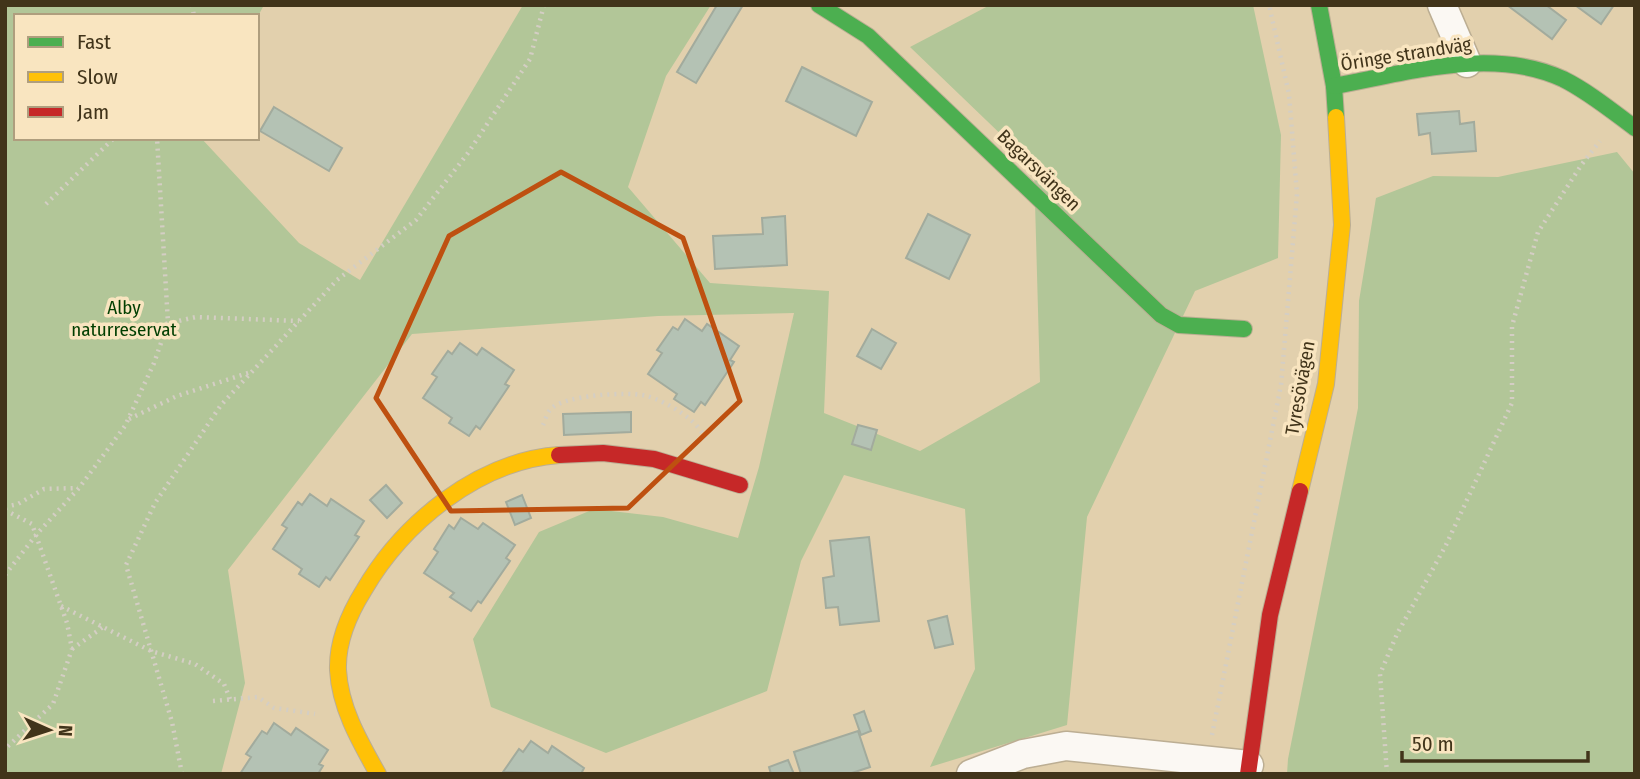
<svg xmlns="http://www.w3.org/2000/svg" width="1640" height="779" viewBox="0 0 1640 779" font-family="'Fira Sans Condensed',sans-serif">
  <style>
    .green { fill: #b2c698 }
    .building { fill: #b4c2b4; stroke: #a2ab9d; stroke-width: 2 }
    .lines { fill: none; stroke-linecap: round; stroke-linejoin: round }
    .street-casing { stroke: #bcae93; stroke-width: 31 }
    .fast-casing { stroke: #bcae93; stroke-width: 18 }
    .slow-casing { stroke: #bcae93; stroke-width: 18 }
    .jam-casing { stroke: #bcae93; stroke-width: 18 }
    .path { stroke: #d4cec4; stroke-width: 4.5; stroke-dasharray: 2 5; stroke-linecap: butt }
    .street { stroke: #fbf8f3; stroke-width: 28 }
    .fast { stroke: #4caf50; stroke-width: 16 }
    .slow { stroke: #ffc107; stroke-width: 16 }
    .jam { stroke: #c62828; stroke-width: 16 }
    .marked { fill: none; stroke: #be5010; stroke-width: 5; stroke-linejoin: round }
    .labels { text-anchor: middle; dominant-baseline: central; stroke-width: 7; stroke-linejoin: round; paint-order: stroke }
    .street-label { font-size: 19px; fill: #41341a; stroke: #f9e5c0 }
    .park-label { font-size: 19px; fill: #003e00; stroke: #f9e5c0 }
  </style>
  <rect width="100%" height="100%" fill="#e2d0ad"/>
  <g class="green">
    <polygon points="5,5 264,5 257,18 257,16 16,16 16,138 201,138 299,243 360,280 523,5 711,5 666,76 628,187 710,283 829,291 824,413 920,451 1040,382 1034,166 910,47 990,5 1253,5 1281,135 1278,258 1195,291 1087,517 1067,725 930,767 975,669 965,509 844,475 801,561 767,691 606,753 491,707 473,639 539,532 594,509 663,517 738,538 759,467 794,313 658,316 412,334 228,570 245,683 221,774 5,774"/>
    <polygon points="1617,152 1635,174 1635,774 1287,774 1288,759 1358,408 1359,301 1376,198 1433,176 1498,177"/>
  </g>
  <g class="building">
    <polygon points="717,5 743,5 696,83 677,72"/>
    <polygon points="1507,5 1546,5 1566,20 1552,39"/>
    <polygon points="1575,5 1614,5 1601,24"/>
    <polygon points="802,67 872,102 856,136 786,101"/>
    <polygon points="274,107 342,148 329,171 260,131"/>
    <polygon points="1459,111 1460,124 1474,122 1476,151 1432,154 1430,133 1419,135 1417,114"/>
    <polygon points="928,214 970,235 949,279 906,258"/>
    <polygon points="785,216 787,265 715,269 713,236 763,234 762,218"/>
    <polygon points="685,319 702,331 707,324 739,346 730,360 734,362 705,405 701,402 694,412 674,399 677,394 648,374 662,353 657,350 673,327 678,330"/>
    <polygon points="872,329 896,343 881,369 857,356"/>
    <polygon points="460,343 477,355 482,348 514,370 505,384 509,386 480,429 476,426 469,436 449,423 452,418 423,398 437,377 432,374 448,351 452,354"/>
    <polygon points="631,412 631,432 564,435 563,414"/>
    <polygon points="858,425 877,430 871,450 852,444"/>
    <polygon points="386,485 402,503 387,518 370,500"/>
    <polygon points="310,494 327,506 331,499 364,521 355,535 359,537 330,580 326,577 319,587 299,574 302,569 273,549 287,528 282,525 298,502 302,505"/>
    <polygon points="522,495 531,518 515,525 506,502"/>
    <polygon points="461,518 478,529 483,523 515,545 506,558 510,561 481,603 478,601 471,611 450,597 454,593 424,573 438,552 434,549 449,525 454,529"/>
    <polygon points="869,537 879,621 840,625 838,607 826,608 823,578 834,576 830,541"/>
    <polygon points="947,616 953,644 935,648 928,621"/>
    <polygon points="864,711 871,731 861,735 854,715"/>
    <polygon points="274,723 291,735 296,728 328,750 319,764 323,766 318,774 240,774 251,757 246,754 262,731 267,734"/>
    <polygon points="858,731 870,767 849,774 801,774 794,752"/>
    <polygon points="531,741 548,753 552,746 584,768 581,774 503,772 519,749 523,752"/>
    <polygon points="788,760 794,774 771,774 769,767"/>
  </g>
  <g class="lines">
    <g class="street-casing">
      <g id="street">
        <polyline points="1442,5 1467,63"/>
        <polyline points="971,774 1023,754 1066,746 1249,765"/>
      </g>
    </g>
    <g class="fast-casing">
      <g id="fast">
        <polyline points="819,5 868,36 1161,315 1179,325 1244,329"/>
        <polyline points="1319,5 1334,86 1336,117"/>
        <path d="M1334,86C1407,73 1492,46 1563,79C1589,92 1612,111 1635,128"/>
      </g>
    </g>
    <g class="slow-casing">
      <g id="slow">
        <polyline points="1300,491 1326,384 1342,225 1336,117"/>
        <path d="M378,774C360,742 340,708 338,670C337,642 349,614 364,590C403,523 478,461 559,455"/>
      </g>
    </g>
    <g class="jam-casing">
      <g id="jam">
        <polyline points="559,455 603,453 654,459 740,485"/>
        <polyline points="1248,774 1270,615 1300,491"/>
      </g>
    </g>
    <g class="path">
      <polyline points="192,5 194,16"/>
      <polyline points="46,204 114,138"/>
      <polyline points="152,327 196,317 299,321"/>
      <polyline points="129,419 177,396 251,372"/>
      <path d="M543,425C545,421 547,413 550,410C561,395 629,391 647,396C665,401 703,422 705,441"/>
      <polyline points="5,507 18,504 44,489 78,488"/>
      <polyline points="5,510 32,524 67,623 72,649 53,704 5,749"/>
      <polyline points="5,575 36,535 79,488 125,426 154,363 168,323 157,138"/>
      <polyline points="61,606 151,651 195,664 224,684 230,699"/>
      <polyline points="72,649 103,627"/>
      <polyline points="213,701 258,697 274,708 315,714"/>
      <polyline points="1212,735 1281,385 1297,194 1289,94 1269,5"/>
      <polyline points="182,774 172,722 126,565 155,503 221,405 337,280 416,220 468,153 530,59 544,5"/>
      <polyline points="1387,774 1380,674 1397,634 1446,545 1512,403 1512,326 1538,232 1582,164 1600,141"/>
    </g>
    <use href="#street" class="street"/>
    <use href="#fast" class="fast"/>
    <use href="#slow" class="slow"/>
    <use href="#jam" class="jam"/>
  </g>
  <path class="marked" d="M561,172L683,238L740,401L628,508L451,511L376,398L449,236Z"/>
  <g class="labels">
    <g class="street-label">
      <text transform="translate(1406 54) rotate(-9)">Öringe strandväg</text>
      <text transform="translate(1039 170) rotate(44)">Bagarsvängen</text>
      <text transform="translate(1300 388) rotate(-80)">Tyresövägen</text>
    </g>
    <g class="park-label">
      <text x="124" y="307">Alby<tspan x="124" dy="22">naturreservat</tspan></text>
    </g>
  </g>
  <rect width="1640" height="779" fill="none" stroke="#41341a" stroke-width="14"/>
  <rect x="14" y="14" width="245" height="126" fill="#f9e5c0" stroke="#af9e7e" stroke-width="2"/>
  <rect x="28" y="37" width="35" height="10" fill="#4caf50" stroke="#af9e7e" stroke-width="2"/>
  <text x="77" y="49" font-size="21" fill="#41341a">Fast</text>
  <rect x="28" y="72" width="35" height="10" fill="#ffc107" stroke="#af9e7e" stroke-width="2"/>
  <text x="77" y="84" font-size="21" fill="#41341a">Slow</text>
  <rect x="28" y="107" width="35" height="10" fill="#c62828" stroke="#af9e7e" stroke-width="2"/>
  <text x="77" y="119" font-size="21" fill="#41341a">Jam</text>
  <g transform="translate(49 730) rotate(93)" stroke="#f9e5c0" stroke-width="5" paint-order="stroke">
  <path d="M0-5L12 26L0 18L-12 26Z" fill="#41341a"/>
  <text y="-10" font-size="19" font-weight="bold" text-anchor="middle" fill="#41341a">N</text>
  </g>
  <path d="M1402 751v10h186v-10" fill="none" stroke="#41341a" stroke-width="3.5"/>
  <text x="1412" y="751" font-size="21" fill="#41341a" stroke="#f9e5c0" stroke-width="5" paint-order="stroke">50 m</text>
</svg>
